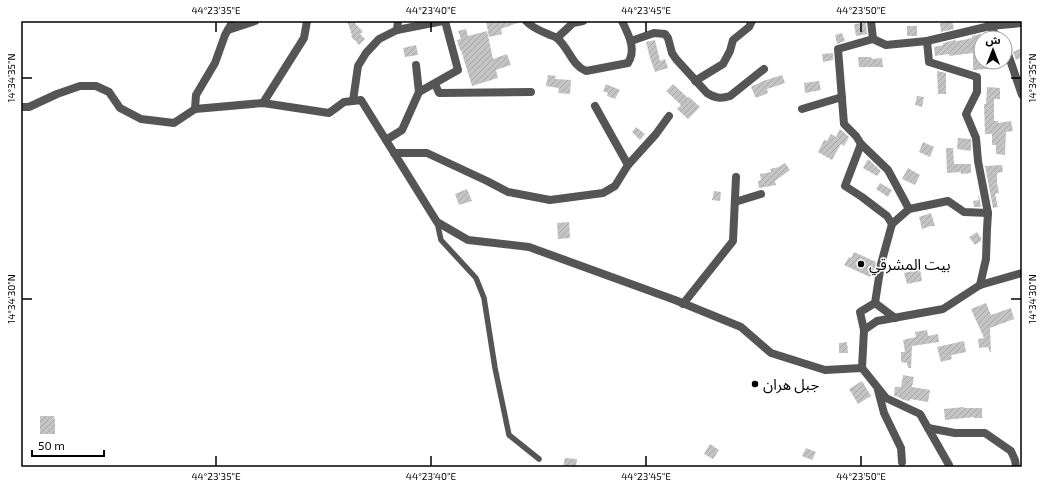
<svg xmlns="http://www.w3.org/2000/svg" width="1043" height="488" viewBox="0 0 1043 488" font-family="'Exo 2','Noto Sans Arabic',sans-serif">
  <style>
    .building { fill: url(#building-hatch) }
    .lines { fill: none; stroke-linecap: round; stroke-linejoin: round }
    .service { stroke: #555; stroke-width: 5.5 }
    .minor { stroke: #555; stroke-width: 8 }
    .ticks { fill: none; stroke: #000; stroke-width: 1.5 }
    .poi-dot { fill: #000; stroke: #fff; stroke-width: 1.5 }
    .labels { text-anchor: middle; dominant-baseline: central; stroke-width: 3; stroke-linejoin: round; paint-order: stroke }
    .poi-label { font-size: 15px; fill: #000; stroke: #fff; text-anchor: start }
    .neatline { fill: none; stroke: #000; stroke-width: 1.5 }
    .ticks-label { font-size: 10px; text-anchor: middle; fill: #000 }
  </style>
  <defs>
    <pattern id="building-hatch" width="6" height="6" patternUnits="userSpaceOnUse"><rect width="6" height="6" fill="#c4c4c4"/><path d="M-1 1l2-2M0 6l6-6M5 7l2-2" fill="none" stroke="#a7a7a7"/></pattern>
  </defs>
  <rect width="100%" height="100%" fill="#fff"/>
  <g class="building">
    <polygon points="347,21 353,21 363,32 360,34 365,39 359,45 355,40 354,40 351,36 352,35"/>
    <polygon points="486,21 520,21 520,22 501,29 502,34 489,37"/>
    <polygon points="952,21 954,29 941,32 940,23"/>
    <polygon points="866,23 867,34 856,36 854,24"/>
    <rect x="907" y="26" width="10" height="10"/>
    <polygon points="466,29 468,36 487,31 493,59 507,54 511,65 496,70 498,78 472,86 461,50 460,50 457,40 461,39 458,31"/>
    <polygon points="842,33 845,41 837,44 835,35"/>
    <polygon points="981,34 981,62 1000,62 1000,68 973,70 973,53 949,56 949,54 935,56 934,47 943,45 943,43 955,40 956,41 963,40 972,38 972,36"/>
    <polygon points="655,40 660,61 665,59 668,68 655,72 650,58 646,42"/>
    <polygon points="416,45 418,55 405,57 403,48"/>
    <polygon points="1022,48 1022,57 1016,60 1013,52"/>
    <polygon points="833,53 833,60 823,62 822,54"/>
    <polygon points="858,57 871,57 872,59 882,58 883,67 859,67"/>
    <polygon points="937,71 946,73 946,94 938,94"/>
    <polygon points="548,75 556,76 555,79 571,80 570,94 558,93 559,88 546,86"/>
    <polygon points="782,75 785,83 767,89 768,93 756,98 751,87 763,81"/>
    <polygon points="819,81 821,90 805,93 804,83"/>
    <polygon points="606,84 620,90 615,99 607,96 608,93 603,91"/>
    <polygon points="673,84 688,98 689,97 700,107 688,119 677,109 681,105 666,91"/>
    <polygon points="987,87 1000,88 1000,99 994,99 994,121 998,121 998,123 1011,121 1013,131 1006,132 1005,155 996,154 996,145 992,145 992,134 985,134 984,104 986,104"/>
    <polygon points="917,96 924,97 922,107 915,105"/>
    <polygon points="636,127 645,134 640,140 632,132"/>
    <polygon points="840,129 849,137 844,146 841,144 832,160 818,152 824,140 827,141 831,134 836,137"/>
    <polygon points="958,138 971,139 971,151 957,149"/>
    <polygon points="923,142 934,147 930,157 919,152"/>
    <polygon points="946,148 953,148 954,164 971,164 971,173 961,174 961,172 947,173"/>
    <polygon points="868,159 881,171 877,176 863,168"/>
    <polygon points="785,163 790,170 775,181 776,185 759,188 758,181 761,180 760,174 771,172 770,169 779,167"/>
    <polygon points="1002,165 1003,172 997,173 997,183 999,193 995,194 998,207 993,208 985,166"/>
    <polygon points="908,168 920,175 915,185 902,179"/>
    <polygon points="880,183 892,190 888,197 876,189"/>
    <polygon points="467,189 472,201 459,205 455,194"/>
    <polygon points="714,191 721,192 720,201 712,200"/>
    <polygon points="979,195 981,207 974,207 973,201 979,200 978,196"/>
    <polygon points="931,213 935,226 931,226 922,229 919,217"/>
    <polygon points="569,222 570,238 558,239 557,223"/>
    <polygon points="977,232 981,238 981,241 975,245 969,237"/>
    <polygon points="854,252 876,262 875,268 870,277 844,265 849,257 851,258"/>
    <polygon points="920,269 922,281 907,284 904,273"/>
    <polygon points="986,303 991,315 1011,308 1014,319 990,328 991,352 990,352 988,347 979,348 978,339 984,338 971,309"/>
    <polygon points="927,330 928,336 938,334 939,342 912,346 911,368 908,368 907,363 901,362 901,352 905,352 903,340 916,337 915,332"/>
    <polygon points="964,341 966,352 952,355 951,356 952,359 941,362 937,347"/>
    <polygon points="847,342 848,353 839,353 839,343"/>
    <polygon points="903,375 914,377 912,387 930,390 928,402 910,399 910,401 904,400 899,398 899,397 894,396 895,387 901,387"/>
    <polygon points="862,381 871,396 858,404 849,389"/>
    <polygon points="964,407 964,408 982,408 982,418 974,418 974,417 945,420 944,409"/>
    <polygon points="40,416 54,416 54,419 55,419 55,434 40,434"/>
    <polygon points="710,444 719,450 713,459 704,454"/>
    <polygon points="806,448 816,452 812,460 802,456"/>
    <polygon points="565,458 577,459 576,467 563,467"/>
  </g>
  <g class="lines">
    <polyline class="service" points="437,222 441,240 476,278 484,298 495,368 509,435 539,459"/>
    <g class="minor">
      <path d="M526,21C532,28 541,31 550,35C553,36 556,37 558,39C570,50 571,64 586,71L628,63C637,49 628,34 622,21"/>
      <polyline points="871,21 873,39"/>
      <polyline points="989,24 990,26 998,38"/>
      <polyline points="228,30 255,21"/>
      <polyline points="397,30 398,21"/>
      <polyline points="557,38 573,23 583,21"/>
      <path d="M631,41L654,33L665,34L668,38L672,53L676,59L707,93C715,98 721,99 730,96L764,69"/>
      <polyline points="927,41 929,62 977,77 977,92 966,114 976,138 978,161 988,213 987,229 986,259 980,285"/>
      <polyline points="1005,47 1007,51 1022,95"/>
      <polyline points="416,65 419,92"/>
      <polyline points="695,81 723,64 730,51 733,40 749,27 752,21"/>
      <polyline points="435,84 439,93 531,92"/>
      <polyline points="353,101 358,66 366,53 379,39 397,30 443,21"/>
      <polyline points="263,103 304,38 307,21"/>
      <polyline points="595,106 628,165"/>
      <polyline points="21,107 29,107 57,94 80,86 96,86 109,92 120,108 141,119 174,123 195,109 263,103 329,113 344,102 361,100 437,222 468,240 529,247 675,300 741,327 771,353 825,370 862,368 864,330 877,321 943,309 980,285 1022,273"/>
      <polyline points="195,109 196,95 215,63 225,35 233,21"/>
      <polyline points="802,109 842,97"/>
      <polyline points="386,140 402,130 419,92 458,70 445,21"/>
      <polyline points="861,144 845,186 862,197 879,210 887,216 892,224 881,264 875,303 860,312 864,330"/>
      <polyline points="394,153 427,153 487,181 508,192 550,200 603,193 615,186 628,165 656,134 669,116"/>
      <polyline points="735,202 761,194"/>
      <polyline points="909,209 888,170 861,144 856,136 844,124 838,49 873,39 886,45 927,41 990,26 1022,23"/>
      <polyline points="892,224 909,209 948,201 964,212 988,213"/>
      <polyline points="875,303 895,318"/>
      <polyline points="683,304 733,241 736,177"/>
      <polyline points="862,368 886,398 920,414 949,465"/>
      <polyline points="878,390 884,413 901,448 902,462"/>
      <polyline points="928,428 955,433 985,433 1011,451 1015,460 1016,467"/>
    </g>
  </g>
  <path class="ticks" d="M216,22V32M431,22V32M646,22V32M861,22V32M22,78H32M1011,78H1021M22,299H32M1011,299H1021M216,456V466M431,456V466M646,456V466M861,456V466"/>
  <g class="poi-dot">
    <circle cx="861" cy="264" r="4"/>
    <circle cx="755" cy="384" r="4"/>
  </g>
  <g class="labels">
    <g class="poi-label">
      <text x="869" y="264">بيت المشرقي</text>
      <text x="763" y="384">جبل هران</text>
    </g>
  </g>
  <rect width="1043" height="488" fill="none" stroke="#ffffff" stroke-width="44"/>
  <g transform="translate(993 50)"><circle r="19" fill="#ffffff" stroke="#999999"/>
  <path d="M0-3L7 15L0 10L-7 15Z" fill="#000000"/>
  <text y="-6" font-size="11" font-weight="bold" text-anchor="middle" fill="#000000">ش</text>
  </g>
  <path d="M32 450v6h72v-6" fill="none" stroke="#000000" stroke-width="2"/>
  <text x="38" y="450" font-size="12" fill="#000000" stroke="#ffffff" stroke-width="3" paint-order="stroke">50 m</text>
  <rect x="22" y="22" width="999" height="444" class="neatline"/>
  <g class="ticks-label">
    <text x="216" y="14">44°23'35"E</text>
    <text x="431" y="14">44°23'40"E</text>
    <text x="646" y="14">44°23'45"E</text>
    <text x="861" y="14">44°23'50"E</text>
    <text transform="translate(11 78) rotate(-90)" y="4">14°34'35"N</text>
    <text transform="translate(1032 78) rotate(-90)" y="4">14°34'35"N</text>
    <text transform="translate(11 299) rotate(-90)" y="4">14°34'30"N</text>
    <text transform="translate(1032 299) rotate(-90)" y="4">14°34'30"N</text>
    <text x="216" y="480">44°23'35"E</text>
    <text x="431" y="480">44°23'40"E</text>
    <text x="646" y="480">44°23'45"E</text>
    <text x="861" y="480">44°23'50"E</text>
  </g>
</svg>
